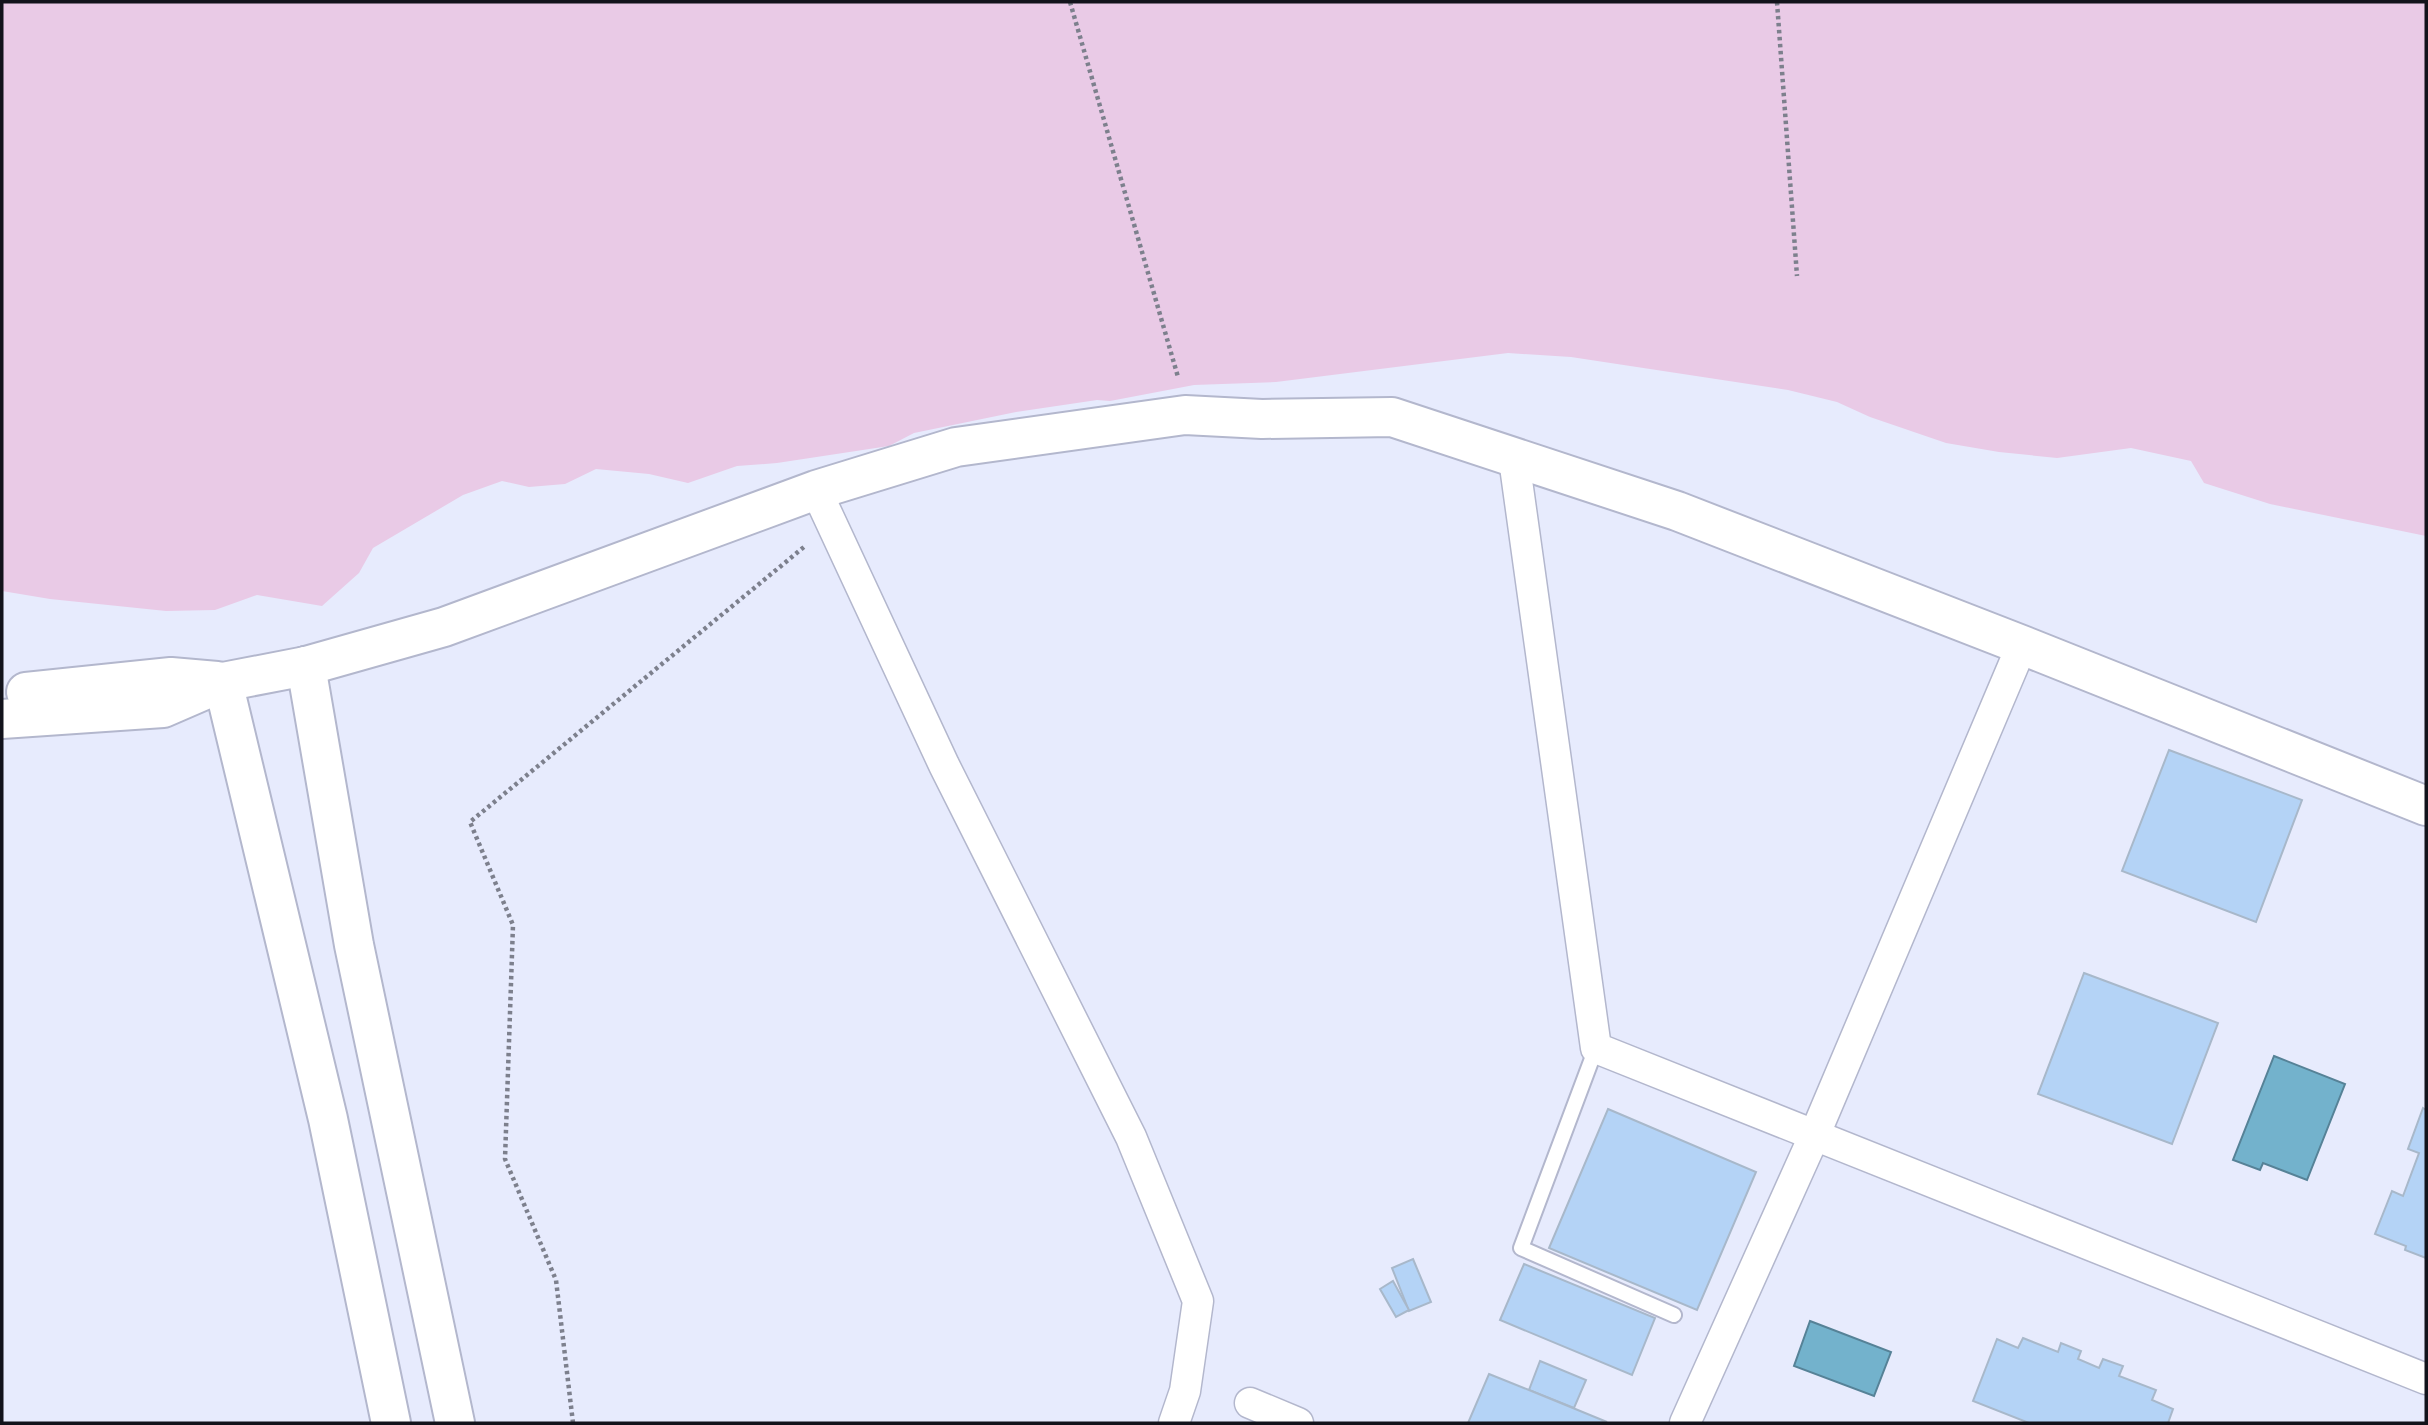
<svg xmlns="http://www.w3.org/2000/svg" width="2428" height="1425" viewBox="0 0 2428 1425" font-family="'Roboto Condensed',sans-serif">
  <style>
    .green { fill: #e9cae6 }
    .water { fill: #73b2cc; stroke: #568297; stroke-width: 2 }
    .building { fill: #b4d3f6; stroke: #a8b8ca; stroke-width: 2 }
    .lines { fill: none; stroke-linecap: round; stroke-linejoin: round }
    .lane-casing { stroke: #b3b7cd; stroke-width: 18 }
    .street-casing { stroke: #b3b7cd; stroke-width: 33 }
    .secondary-casing { stroke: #b3b7cd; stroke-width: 42 }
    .primary-casing { stroke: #b3b7cd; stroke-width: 42 }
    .highway-casing { stroke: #b3b7cd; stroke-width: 42 }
    .path { stroke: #7d808d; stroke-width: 4.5; stroke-dasharray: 3.5 3.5; stroke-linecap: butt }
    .lane { stroke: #fff; stroke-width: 14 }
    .street { stroke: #fff; stroke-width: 30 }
    .secondary { stroke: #fff; stroke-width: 38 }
    .primary { stroke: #fff; stroke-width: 38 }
    .highway { stroke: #fff; stroke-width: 38 }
  </style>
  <rect width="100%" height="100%" fill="#e7ebfd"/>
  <polygon class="green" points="2,2 2426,2 2426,536 2270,504 2204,483 2191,461 2131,448 2057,458 1999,452 1946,443 1870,417 1837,402 1788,390 1571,357 1508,353 1276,382 1194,385 1110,401 1097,400 1016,412 914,433 889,446 777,463 737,466 688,483 649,474 596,469 565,484 529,487 502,481 463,495 373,548 359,573 322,606 257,595 215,610 166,611 50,599 2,591"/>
  <g class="water">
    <polygon points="2274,1056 2345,1084 2307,1180 2263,1163 2260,1170 2233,1160"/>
    <polygon points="1810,1321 1891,1352 1874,1396 1794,1366"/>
  </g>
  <g class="building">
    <polygon points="2169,750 2302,800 2256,922 2122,871"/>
    <polygon points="2084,973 2218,1023 2172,1144 2038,1094"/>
    <polygon points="2423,1108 2426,1110 2426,1258 2405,1250 2406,1246 2375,1234 2392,1191 2403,1196 2419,1153 2408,1149"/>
    <polygon points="1608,1109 1756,1172 1697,1310 1549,1248"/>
    <polygon points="1413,1259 1431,1302 1409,1311 1392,1268"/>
    <polygon points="1524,1264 1655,1318 1632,1375 1500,1320"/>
    <polygon points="1393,1281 1409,1310 1396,1317 1380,1289"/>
    <polygon points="2023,1338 2058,1352 2061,1343 2081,1351 2078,1359 2099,1368 2103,1359 2123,1366 2119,1376 2156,1390 2152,1400 2173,1409 2168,1423 2029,1423 1973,1401 1997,1339 2018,1348"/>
    <polygon points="1540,1361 1586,1380 1574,1408 1529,1390"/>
    <polygon points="1489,1374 1529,1390 1607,1422 1468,1423"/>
  </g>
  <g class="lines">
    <g class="lane-casing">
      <polyline id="lane" points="1596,1048 1521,1248 1674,1315"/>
    </g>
    <g class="street-casing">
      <g id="street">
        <polyline points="1514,459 1596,1048 2426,1379"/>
        <polyline points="816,490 944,765 1131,1137 1198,1301 1185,1391 1174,1423"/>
        <polyline points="1250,1403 1298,1423"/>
        <polyline points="1685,1423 1815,1134 2022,645"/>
      </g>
    </g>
    <g class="secondary-casing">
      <polyline id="secondary" points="306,666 444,627 816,490 956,447 1185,415 1262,419 1392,417 1677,511 2022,645 2426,806"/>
    </g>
    <g class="primary-casing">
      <g id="primary">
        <polyline points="26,692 171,677 217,681"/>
        <polyline points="2,719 163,708 223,682 306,666"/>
      </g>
    </g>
    <g class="highway-casing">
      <g id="highway">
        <polyline points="306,666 354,945 455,1423"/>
        <polyline points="223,682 328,1119 391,1423"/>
      </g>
    </g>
    <g class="path">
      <polyline points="1070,2 1178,377"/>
      <polyline points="1777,2 1797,276"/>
      <polyline points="573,1423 556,1280 505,1159 513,925 470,822 804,547"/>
    </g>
    <use href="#lane" class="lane"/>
    <use href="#street" class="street"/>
    <use href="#secondary" class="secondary"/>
    <use href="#primary" class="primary"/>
    <use href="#highway" class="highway"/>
  </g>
  <rect width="2428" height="1425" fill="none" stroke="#12131b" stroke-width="7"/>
</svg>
